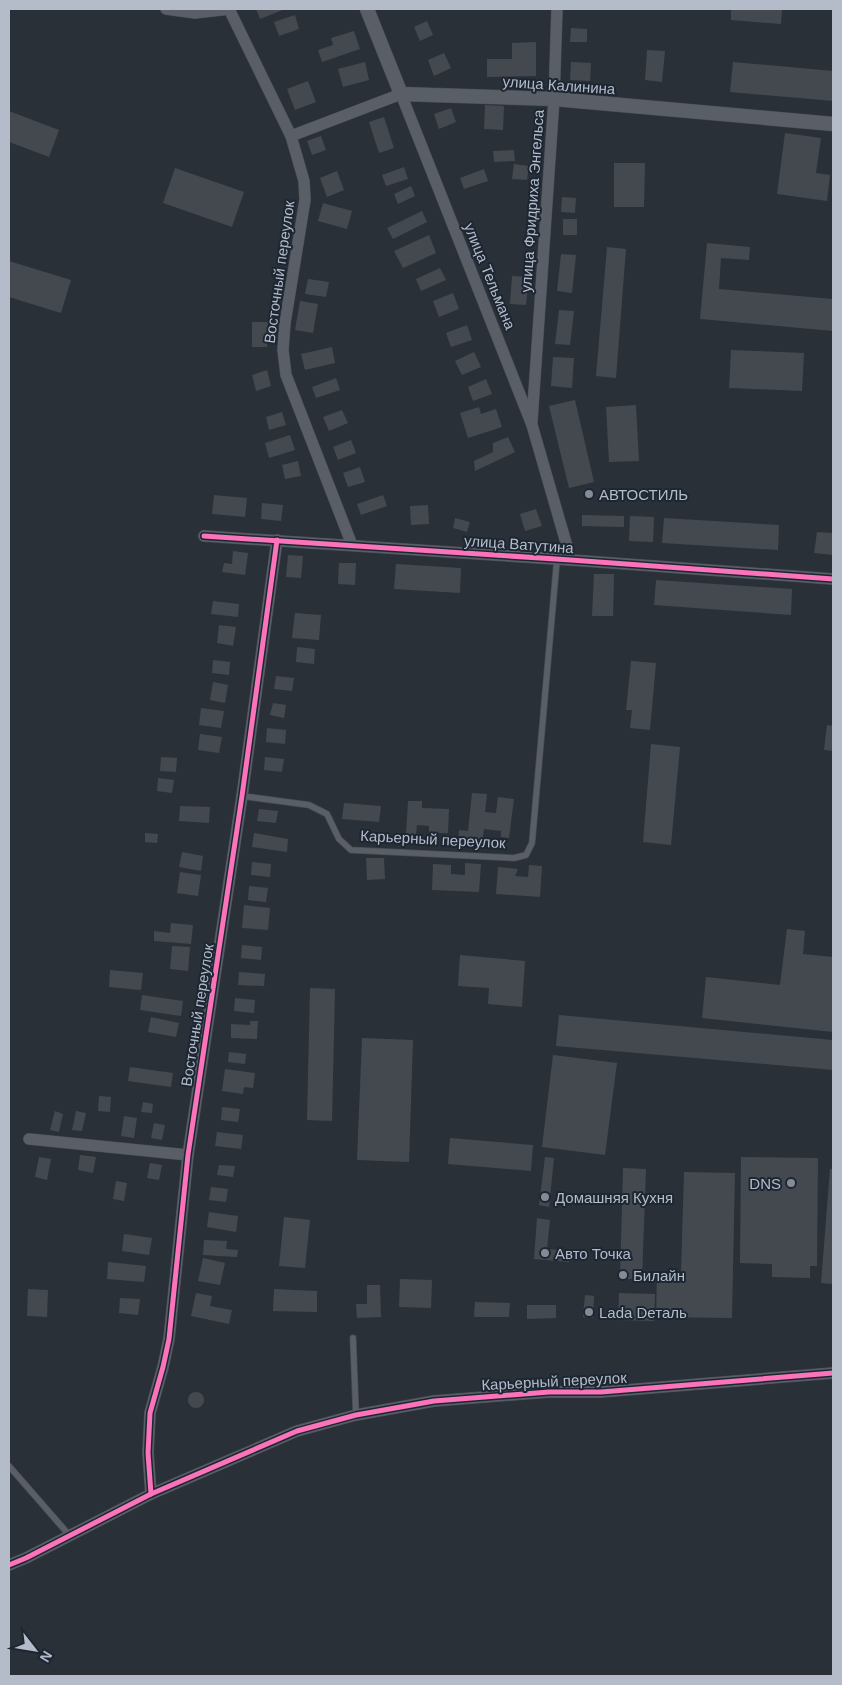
<svg xmlns="http://www.w3.org/2000/svg" width="842" height="1685" viewBox="0 0 842 1685" font-family="Arial,sans-serif">
  <style>
    .building { fill: #444950 }
    .lines { fill: none; stroke-linecap: round; stroke-linejoin: round }
    .service-casing { stroke: #484c53; stroke-width: 7 }
    .minor-casing { stroke: #484c53; stroke-width: 12 }
    .tertiary-casing { stroke: #484c53; stroke-width: 15 }
    .service { stroke: #5a5e66; stroke-width: 5.5 }
    .minor { stroke: #5a5e66; stroke-width: 11 }
    .tertiary { stroke: #5a5e66; stroke-width: 14 }
    .cycleway-casing { stroke: #1d2633; stroke-width: 8 }
    .cycleway { stroke: #fb73b8; stroke-width: 5 }
    .poi-dot { fill: #848b96; stroke: #1d2633; stroke-width: 2 }
    .labels { text-anchor: middle; dominant-baseline: central; stroke-width: 4; stroke-linejoin: round; paint-order: stroke }
    .street-label { font-size: 15px; fill: #b4bcc9; stroke: #1d2633 }
    .poi-label { font-size: 15px; fill: #b4bcc9; stroke: #1d2633; text-anchor: start }
  </style>
  <rect width="100%" height="100%" fill="#2a3038"/>
  <g class="building">
    <polygon points="256,9 285,9 260,19"/>
    <polygon points="731,9 782,9 781,24 731,20"/>
    <polygon points="295,15 299,29 279,36 274,22"/>
    <polygon points="427,21 433,35 420,41 414,27"/>
    <polygon points="571,28 587,29 587,42 570,42"/>
    <polygon points="354,31 360,49 322,62 318,50 333,45 331,38"/>
    <polygon points="536,42 536,76 487,77 487,59 512,59 512,43"/>
    <polygon points="647,50 665,51 662,82 645,80"/>
    <polygon points="444,53 451,68 434,76 428,60"/>
    <polygon points="365,62 369,80 343,87 338,69"/>
    <polygon points="571,62 591,63 590,81 570,80"/>
    <polygon points="733,62 833,71 833,101 730,92"/>
    <polygon points="308,81 316,102 295,110 287,89"/>
    <polygon points="485,105 504,106 503,130 484,129"/>
    <polygon points="451,108 456,122 439,129 434,114"/>
    <polygon points="9,111 59,130 49,157 9,142"/>
    <polygon points="384,117 394,148 379,153 369,122"/>
    <polygon points="785,133 821,138 816,173 830,175 827,201 777,194"/>
    <polygon points="321,136 326,150 312,155 307,141"/>
    <polygon points="514,150 515,161 494,162 493,151"/>
    <polygon points="614,163 645,163 644,207 614,207"/>
    <polygon points="514,164 529,166 527,180 512,179"/>
    <polygon points="404,167 408,179 386,186 382,175"/>
    <polygon points="175,168 244,192 232,227 163,203"/>
    <polygon points="484,169 488,181 464,189 460,178"/>
    <polygon points="337,171 344,190 327,197 320,178"/>
    <polygon points="411,186 415,196 398,204 394,194"/>
    <polygon points="562,197 576,198 575,213 561,212"/>
    <polygon points="323,203 352,211 347,229 318,221"/>
    <polygon points="422,211 427,222 393,239 387,228"/>
    <rect x="563" y="219" width="14" height="16"/>
    <polygon points="429,235 436,253 403,268 394,251"/>
    <polygon points="707,243 750,247 749,260 721,258 719,289 833,299 833,331 700,319"/>
    <polygon points="607,247 626,249 616,378 596,376"/>
    <polygon points="561,254 576,255 572,293 557,291"/>
    <polygon points="9,261 71,280 61,313 9,297"/>
    <polygon points="440,268 446,280 421,291 416,279"/>
    <polygon points="512,276 529,277 526,305 510,304"/>
    <polygon points="308,279 329,282 326,297 305,294"/>
    <polygon points="453,293 459,309 439,317 433,301"/>
    <polygon points="300,301 318,304 313,333 295,330"/>
    <polygon points="559,310 574,311 570,345 555,344"/>
    <polygon points="252,322 268,322 267,347 252,347"/>
    <polygon points="467,325 472,340 451,347 446,333"/>
    <polygon points="332,347 335,363 305,370 301,354"/>
    <polygon points="731,350 804,353 802,391 729,388"/>
    <polygon points="474,352 481,367 462,375 455,361"/>
    <polygon points="553,357 574,358 572,388 551,386"/>
    <polygon points="267,370 271,386 256,391 252,375"/>
    <polygon points="336,378 340,390 316,398 312,387"/>
    <polygon points="486,379 492,394 473,401 468,387"/>
    <polygon points="575,400 594,482 569,488 549,406"/>
    <polygon points="636,405 639,461 609,462 606,407"/>
    <polygon points="479,407 481,414 496,409 502,427 468,438 460,413"/>
    <polygon points="342,410 348,423 329,431 323,417"/>
    <polygon points="282,412 286,425 269,430 266,417"/>
    <polygon points="290,435 295,450 269,458 265,443"/>
    <polygon points="508,437 515,452 475,471 474,461 493,452 493,443"/>
    <polygon points="351,440 356,453 338,460 333,447"/>
    <polygon points="298,461 301,476 285,479 282,465"/>
    <polygon points="360,467 365,482 348,487 343,473"/>
    <polygon points="214,495 247,498 245,517 212,514"/>
    <polygon points="383,495 387,506 361,515 357,504"/>
    <polygon points="262,503 283,505 281,521 261,519"/>
    <polygon points="428,505 429,524 411,525 410,506"/>
    <polygon points="536,509 542,526 525,531 520,514"/>
    <polygon points="582,515 624,516 624,527 582,526"/>
    <polygon points="630,516 654,517 653,542 629,541"/>
    <polygon points="455,518 470,522 467,532 453,528"/>
    <polygon points="664,518 779,525 778,550 662,543"/>
    <polygon points="817,532 833,533 833,555 814,553"/>
    <polygon points="233,551 248,553 245,575 222,572 224,563 232,564"/>
    <polygon points="288,555 303,556 301,578 286,577"/>
    <polygon points="339,563 356,563 355,585 338,584"/>
    <polygon points="396,564 461,568 460,593 394,589"/>
    <polygon points="594,574 614,574 613,616 592,616"/>
    <polygon points="656,580 792,589 791,615 654,605"/>
    <polygon points="213,601 239,604 238,617 211,614"/>
    <polygon points="295,613 321,615 319,640 292,638"/>
    <polygon points="219,625 236,627 233,646 217,643"/>
    <polygon points="297,647 315,649 314,664 296,662"/>
    <polygon points="213,660 230,662 229,675 212,673"/>
    <polygon points="631,661 656,663 650,730 630,728 632,710 626,710"/>
    <polygon points="276,676 294,678 292,691 274,689"/>
    <polygon points="213,682 228,685 225,703 210,700"/>
    <polygon points="273,703 286,705 284,718 270,715"/>
    <polygon points="201,708 224,711 221,728 199,725"/>
    <polygon points="827,725 833,726 833,751 824,750"/>
    <polygon points="267,728 286,730 285,744 266,742"/>
    <polygon points="200,734 222,737 219,753 198,750"/>
    <polygon points="651,744 680,747 671,845 643,842"/>
    <polygon points="161,757 177,758 176,772 160,771"/>
    <polygon points="265,757 284,759 282,772 264,770"/>
    <polygon points="158,778 174,780 172,793 157,791"/>
    <polygon points="472,793 487,794 485,812 496,813 498,797 514,799 509,838 501,837 501,831 484,829 482,844 458,842 459,830 468,831"/>
    <polygon points="408,801 422,801 422,808 449,809 448,833 429,833 429,826 417,825 416,834 406,834"/>
    <polygon points="344,803 381,806 379,822 342,819"/>
    <polygon points="180,806 210,807 209,823 179,821"/>
    <polygon points="259,809 278,811 276,823 257,821"/>
    <polygon points="145,833 158,834 157,843 145,842"/>
    <polygon points="254,833 288,839 287,852 252,847"/>
    <polygon points="182,852 203,856 201,871 179,867"/>
    <polygon points="366,858 384,858 385,879 367,880"/>
    <polygon points="252,862 271,864 270,877 251,875"/>
    <polygon points="465,863 481,864 479,892 432,890 433,864 451,865 451,874 465,875"/>
    <polygon points="529,865 542,866 540,897 496,894 498,867 518,869 515,876 528,877"/>
    <polygon points="180,872 201,875 198,896 177,893"/>
    <polygon points="249,886 268,888 266,902 248,900"/>
    <polygon points="244,905 270,908 268,930 242,928"/>
    <polygon points="171,923 193,925 191,944 154,941 154,931 170,933"/>
    <polygon points="787,929 805,931 803,954 833,957 833,1032 702,1018 706,977 780,985"/>
    <polygon points="242,945 262,947 261,960 241,958"/>
    <polygon points="172,946 190,947 188,971 170,969"/>
    <polygon points="460,955 525,961 522,1007 488,1004 489,988 458,986"/>
    <polygon points="110,970 143,973 141,990 109,987"/>
    <polygon points="239,972 265,974 264,986 238,985"/>
    <polygon points="310,988 335,989 332,1121 307,1120"/>
    <polygon points="142,995 183,1001 181,1016 140,1010"/>
    <polygon points="235,998 255,1000 254,1013 234,1011"/>
    <polygon points="559,1015 833,1040 833,1070 556,1046"/>
    <polygon points="151,1017 179,1023 176,1037 148,1032"/>
    <polygon points="250,1021 258,1021 257,1039 231,1038 231,1024 250,1025"/>
    <polygon points="362,1038 413,1040 409,1162 357,1160"/>
    <polygon points="229,1052 246,1054 245,1064 228,1062"/>
    <polygon points="553,1055 617,1063 605,1155 542,1147"/>
    <polygon points="130,1067 173,1073 171,1087 128,1081"/>
    <polygon points="225,1069 255,1073 253,1088 244,1087 243,1094 222,1091"/>
    <polygon points="99,1096 111,1097 110,1112 98,1111"/>
    <polygon points="143,1102 153,1104 152,1113 141,1112"/>
    <polygon points="222,1107 240,1109 238,1122 221,1120"/>
    <polygon points="55,1111 63,1114 59,1132 50,1130"/>
    <polygon points="76,1111 86,1113 82,1131 72,1130"/>
    <polygon points="124,1116 137,1118 134,1138 121,1136"/>
    <polygon points="154,1123 165,1125 162,1140 151,1138"/>
    <polygon points="217,1132 243,1135 241,1149 215,1146"/>
    <polygon points="450,1138 533,1145 531,1171 448,1164"/>
    <polygon points="80,1155 96,1157 93,1173 78,1170"/>
    <polygon points="39,1157 51,1159 47,1180 35,1177"/>
    <polygon points="545,1157 554,1158 549,1207 539,1205"/>
    <polygon points="741,1157 818,1158 817,1266 810,1266 810,1278 772,1277 772,1264 740,1263"/>
    <polygon points="150,1163 162,1165 159,1180 147,1178"/>
    <polygon points="219,1165 235,1166 233,1177 217,1175"/>
    <polygon points="623,1168 646,1169 642,1279 620,1279"/>
    <polygon points="830,1169 833,1169 833,1284 821,1283"/>
    <polygon points="684,1172 735,1173 732,1318 656,1317 657,1272 681,1272"/>
    <polygon points="116,1181 127,1183 124,1201 113,1199"/>
    <polygon points="211,1187 228,1189 226,1202 209,1200"/>
    <polygon points="209,1212 238,1216 236,1232 207,1227"/>
    <polygon points="284,1217 310,1220 305,1268 279,1266"/>
    <polygon points="537,1218 550,1220 547,1249 569,1251 569,1262 534,1259"/>
    <polygon points="124,1234 152,1238 149,1255 122,1251"/>
    <polygon points="204,1240 227,1241 226,1249 238,1250 237,1257 203,1255"/>
    <polygon points="203,1258 225,1263 220,1285 198,1281"/>
    <polygon points="108,1262 146,1266 144,1282 107,1279"/>
    <polygon points="400,1279 432,1280 431,1308 399,1307"/>
    <polygon points="367,1285 380,1285 381,1317 357,1318 356,1304 367,1304"/>
    <polygon points="28,1289 48,1290 47,1317 27,1316"/>
    <polygon points="274,1289 317,1291 317,1312 273,1311"/>
    <polygon points="196,1293 212,1296 210,1306 232,1310 229,1324 191,1316"/>
    <polygon points="619,1293 655,1294 654,1321 618,1320"/>
    <polygon points="585,1295 594,1296 593,1318 583,1317"/>
    <polygon points="120,1298 140,1299 138,1315 119,1313"/>
    <polygon points="475,1302 510,1303 509,1317 474,1317"/>
    <polygon points="527,1305 556,1305 556,1318 527,1319"/>
    <circle cx="196" cy="1400" r="8"/>
  </g>
  <g class="lines">
    <g class="service-casing">
      <g id="service">
        <polyline points="242,796 309,805 327,814 339,839 351,850 514,858 526,855 532,843 557,559"/>
        <polyline points="353,1338 356,1415"/>
        <polyline points="9,1466 70,1536"/>
      </g>
    </g>
    <g class="minor-casing">
      <g id="minor">
        <polyline points="166,9 195,13 230,9"/>
        <polyline points="229,9 291,136 304,181 305,200 285,323 283,350 286,375 352,545"/>
        <polyline points="291,136 401,94 532,425 571,560"/>
        <polyline points="532,421 554,99 557,9"/>
        <polyline points="204,536 571,560 833,579"/>
        <polyline points="29,1139 188,1155"/>
        <polyline points="151,1494 148,1453 150,1413 163,1367 169,1339 188,1155 242,796 277,540"/>
        <polyline points="9,1565 26,1558 151,1494 297,1431 356,1415 434,1401 549,1392 601,1392 833,1373"/>
      </g>
    </g>
    <g class="tertiary-casing">
      <polyline id="tertiary" points="367,9 401,94 554,99 833,124"/>
    </g>
    <use href="#service" class="service"/>
    <use href="#minor" class="minor"/>
    <use href="#tertiary" class="tertiary"/>
    <g class="cycleway-casing">
      <g id="cycleway">
        <polyline points="204,536 571,560 833,579"/>
        <polyline points="151,1494 148,1453 150,1413 163,1367 169,1339 188,1155 242,796 277,540"/>
        <polyline points="9,1565 26,1558 151,1494 297,1431 356,1415 434,1401 549,1392 601,1392 833,1373"/>
      </g>
    </g>
    <use href="#cycleway" class="cycleway"/>
  </g>
  <g class="poi-dot">
    <circle cx="589" cy="494" r="5"/>
    <circle cx="791" cy="1183" r="5"/>
    <circle cx="545" cy="1197" r="5"/>
    <circle cx="545" cy="1253" r="5"/>
    <circle cx="623" cy="1275" r="5"/>
    <circle cx="589" cy="1312" r="5"/>
  </g>
  <g class="labels">
    <g class="street-label">
      <text transform="translate(559 85) rotate(4)">улица Калинина</text>
      <text transform="translate(532 201) rotate(-86)">улица Фридриха Энгельса</text>
      <text transform="translate(279 272) rotate(-82)">Восточный переулок</text>
      <text transform="translate(490 276) rotate(68)">улица Тельмана</text>
      <text transform="translate(519 544) rotate(4)">улица Ватутина</text>
      <text transform="translate(433 839) rotate(3)">Карьерный переулок</text>
      <text transform="translate(197 1015) rotate(-81)">Восточный переулок</text>
      <text transform="translate(554 1381) rotate(-3)">Карьерный переулок</text>
    </g>
    <g class="poi-label">
      <text x="599" y="494">АВТОСТИЛЬ</text>
      <text x="781" y="1183" text-anchor="end">DNS</text>
      <text x="555" y="1197">Домашняя Кухня</text>
      <text x="555" y="1253">Авто Точка</text>
      <text x="633" y="1275">Билайн</text>
      <text x="599" y="1312">Lada Dеталь</text>
    </g>
  </g>
  <rect width="842" height="1685" fill="none" stroke="#b4bcc9" stroke-width="20"/>
  <g transform="translate(35 1650) rotate(121)" stroke="#1d2633" stroke-width="4" paint-order="stroke">
  <path d="M0-4L9 19L0 12L-9 19Z" fill="#b4bcc9"/>
  <text y="-8" font-size="14" font-weight="bold" text-anchor="middle" fill="#b4bcc9">N</text>
  </g>
</svg>
